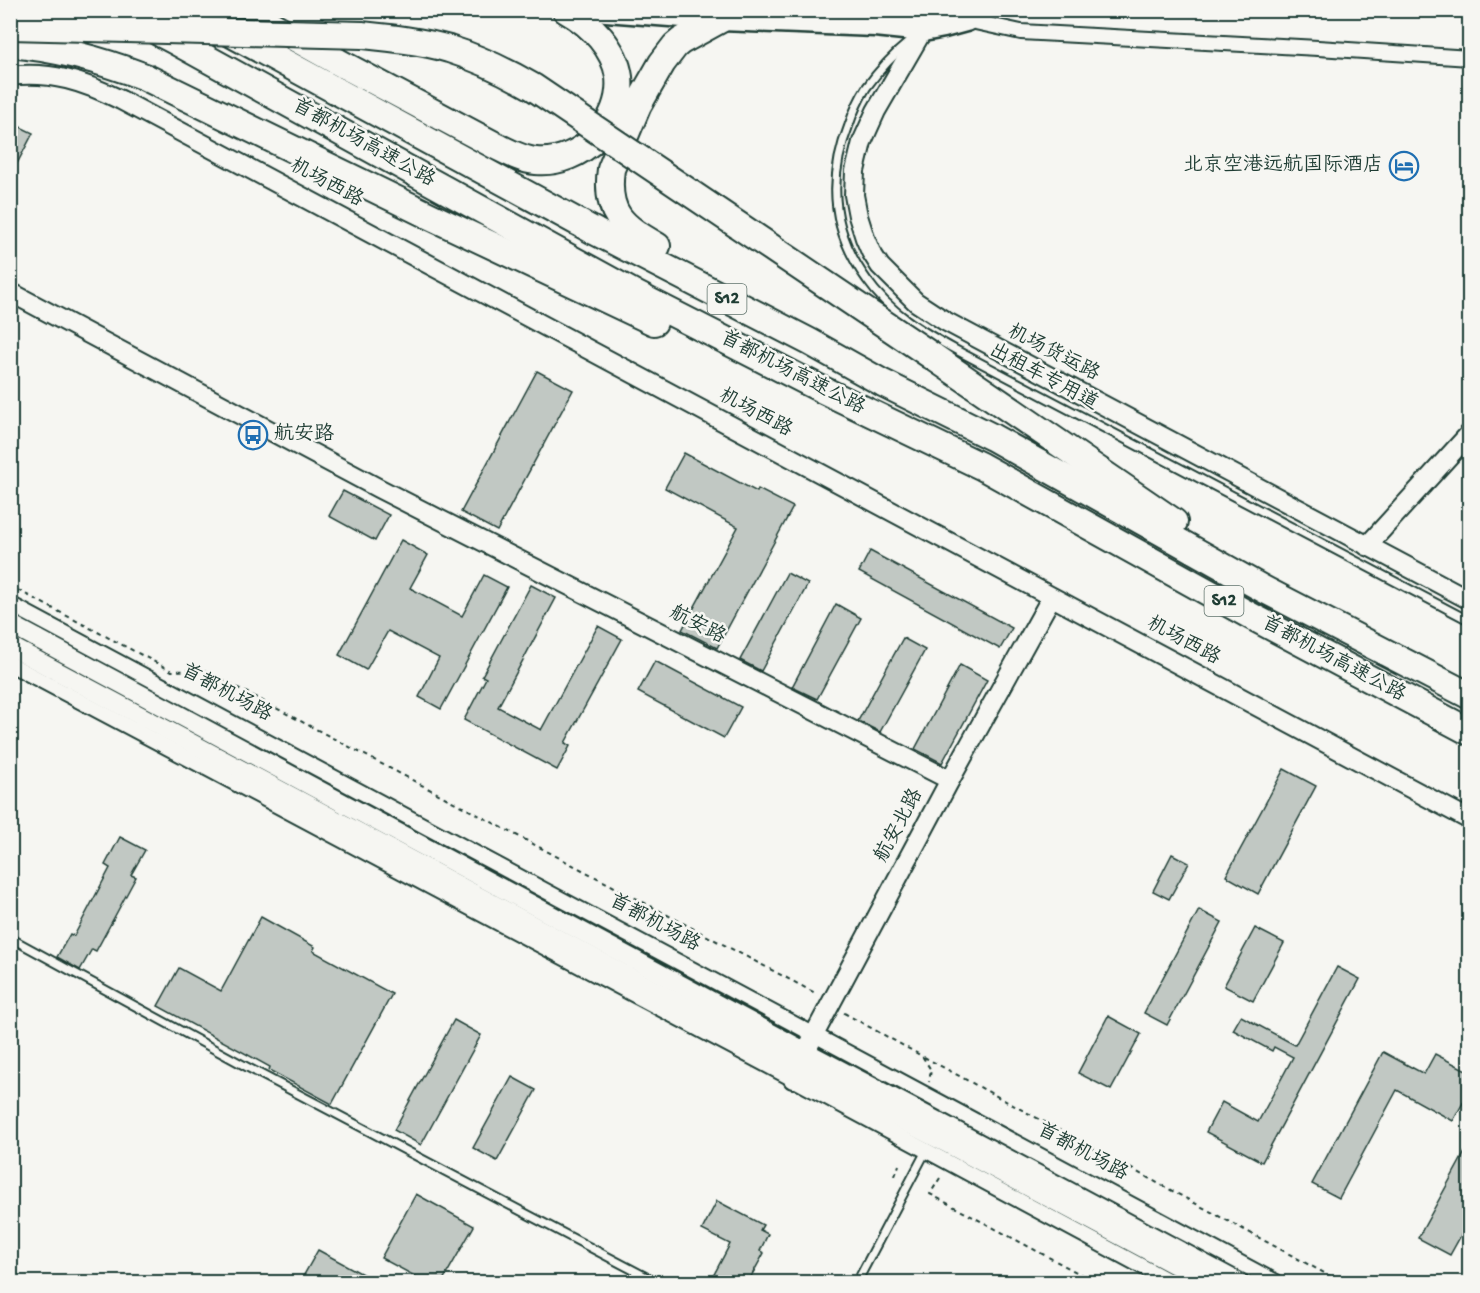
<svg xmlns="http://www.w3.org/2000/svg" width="1480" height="1293" viewBox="0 0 1480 1293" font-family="'Gochi Hand','LXGW WenKai TC',sans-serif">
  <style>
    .building { fill: #c1c8c3; stroke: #1f3d34; stroke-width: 1.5 }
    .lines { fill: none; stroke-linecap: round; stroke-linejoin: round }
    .service-casing { stroke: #1f3d34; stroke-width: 11 }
    .minor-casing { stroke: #1f3d34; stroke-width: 18 }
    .tertiary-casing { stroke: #1f3d34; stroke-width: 22 }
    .primary-casing { stroke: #1f3d34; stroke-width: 27 }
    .motorway-casing { stroke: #1f3d34; stroke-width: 30 }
    .path { stroke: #1f3d34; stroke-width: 2; stroke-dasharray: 4.5 4.5; stroke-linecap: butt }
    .service { stroke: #f6f6f2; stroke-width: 7 }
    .minor { stroke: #f6f6f2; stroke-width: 14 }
    .tertiary { stroke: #f6f6f2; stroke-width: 18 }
    .primary { stroke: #f6f6f2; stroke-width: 22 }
    .motorway { stroke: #f6f6f2; stroke-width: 26 }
    .motorway-bridge-casing { stroke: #1f3d34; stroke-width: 30; stroke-linecap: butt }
    .motorway-bridge { stroke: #f6f6f2; stroke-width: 26 }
    .labels { text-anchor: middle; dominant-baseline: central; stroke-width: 5; stroke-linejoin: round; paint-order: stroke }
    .shield { fill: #f6f6f2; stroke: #60746d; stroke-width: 1.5 }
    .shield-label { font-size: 18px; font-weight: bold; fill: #1f3d34 }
    .street-label { font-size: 20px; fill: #1f3d34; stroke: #f6f6f2 }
    .poi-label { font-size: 20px; fill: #1f3d34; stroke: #f6f6f2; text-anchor: end }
  </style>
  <rect width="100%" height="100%" fill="#f6f6f2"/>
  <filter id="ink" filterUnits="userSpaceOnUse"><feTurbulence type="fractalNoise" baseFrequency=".0167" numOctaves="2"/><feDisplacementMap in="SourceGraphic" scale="12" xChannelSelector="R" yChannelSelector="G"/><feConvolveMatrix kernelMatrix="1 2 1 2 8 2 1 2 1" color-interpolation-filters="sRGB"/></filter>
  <g filter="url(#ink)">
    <g class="building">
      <polygon points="10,122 33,133 10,177"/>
      <polygon points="537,371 573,390 497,531 461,512"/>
      <polygon points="684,453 757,492 758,489 793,507 717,648 682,630 738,527 665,488"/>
      <polygon points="343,491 389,515 375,541 329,516"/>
      <polygon points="401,540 428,555 410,588 462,616 484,575 507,587 441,709 419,697 439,658 388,631 366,670 339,655"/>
      <polygon points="870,551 1012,628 1000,649 859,572"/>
      <polygon points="787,573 808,584 761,671 740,660"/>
      <polygon points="531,585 556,598 498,707 541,730 598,626 622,639 565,743 570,746 557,770 464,720 486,678 482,676"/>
      <polygon points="836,604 861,618 817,699 792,687"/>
      <polygon points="903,638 925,650 880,732 858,721"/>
      <polygon points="655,661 741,707 724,738 638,692"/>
      <polygon points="960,665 987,680 942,763 915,749"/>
      <polygon points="1284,769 1316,786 1258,894 1226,876"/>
      <polygon points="120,837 145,850 131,875 136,877 96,951 92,949 80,970 57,957 70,934 74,936 110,868 105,865"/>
      <polygon points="1172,854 1189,863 1169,899 1153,891"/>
      <polygon points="1199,910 1222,922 1167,1025 1144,1013"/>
      <polygon points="261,917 315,947 313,951 392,994 332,1104 269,1070 270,1067 158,1006 179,968 221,991"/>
      <polygon points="1255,928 1284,943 1253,1001 1224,986"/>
      <polygon points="1337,967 1360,979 1262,1162 1206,1132 1222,1102 1258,1122 1293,1057 1274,1047 1272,1051 1233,1030 1241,1016 1295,1045"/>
      <polygon points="1108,1016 1141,1034 1111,1090 1078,1073"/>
      <polygon points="454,1020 481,1035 421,1145 394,1130"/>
      <polygon points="1383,1052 1424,1074 1435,1054 1470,1072 1470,1090 1453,1121 1397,1090 1339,1198 1312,1184"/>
      <polygon points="512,1077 536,1090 497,1161 473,1148"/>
      <polygon points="1470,1143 1470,1219 1450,1255 1418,1238"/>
      <polygon points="416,1194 474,1226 442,1282 426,1282 381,1258"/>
      <polygon points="717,1201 763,1225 760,1230 768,1234 760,1251 764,1253 748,1282 710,1282 730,1244 702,1230"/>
      <polygon points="318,1250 377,1282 300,1282"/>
    </g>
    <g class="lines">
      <g class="service-casing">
        <g id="service">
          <path d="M910,41C893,55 879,70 866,88C859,99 853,113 849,125C827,180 832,232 867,280C889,312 923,332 956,350L1470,621"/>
          <polyline points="16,941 247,1067 656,1282"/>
          <polyline points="857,1282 927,1149"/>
        </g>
      </g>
      <g class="minor-casing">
        <g id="minor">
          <polyline points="957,10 966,20 1021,32 1318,48 1470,58"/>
          <polyline points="10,604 1276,1282"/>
          <polyline points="10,664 793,1079 1171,1282"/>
        </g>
      </g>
      <g class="tertiary-casing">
        <g id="tertiary">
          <polyline points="944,10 923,30 876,111 862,142 855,171 854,195 858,216 865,238 871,252 880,266 916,302 945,321 1470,600"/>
          <path d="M10,76C52,71 84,82 121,100L1470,820"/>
          <polyline points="10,292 378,488 950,780"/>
          <polyline points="1367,546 1470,433"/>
          <polyline points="10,624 806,1052 952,1129 1238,1282"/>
          <polyline points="10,646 774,1054 946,1143 1207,1282"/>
          <polyline points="793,1079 814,1035 950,780 1051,598"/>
        </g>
      </g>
      <g class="primary-casing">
        <polyline id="primary" points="606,10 721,19 875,25 923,30 944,26 966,20 985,10"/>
      </g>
      <g class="motorway-casing">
        <g id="motorway">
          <polyline points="116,10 175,41 635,294 823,390 981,466 1251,616 1470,732"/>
          <polyline points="188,10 596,232 810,342 883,383 992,437 1265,590 1470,696"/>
          <path d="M245,10L340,63L498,147C510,153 523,160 536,161C581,165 624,122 619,77C615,48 591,24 566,10"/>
          <path d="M10,44C57,48 101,60 145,77L430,216L654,322"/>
          <path d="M657,246C622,226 605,214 611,169L638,105L662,63L675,46L681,41L721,19"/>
          <polyline points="932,356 1174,522"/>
        </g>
      </g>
      <g class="path">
        <polyline points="10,586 172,671 204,670 817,994"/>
        <polyline points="844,1013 922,1056 931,1070 929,1082"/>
        <polyline points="924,1057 1341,1282"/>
        <polyline points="895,1176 899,1165"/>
        <polyline points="940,1178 930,1194 1095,1282"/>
      </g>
      <use href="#service" class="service"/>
      <use href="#minor" class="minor"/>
      <use href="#tertiary" class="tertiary"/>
      <use href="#primary" class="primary"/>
      <use href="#motorway" class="motorway"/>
      <g class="motorway-bridge-casing">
        <path id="motorway-bridge" d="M10,26L362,35C391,38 421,41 449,49C478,58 507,72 533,87L932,356"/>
      </g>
      <use href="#motorway-bridge" class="motorway-bridge"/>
    </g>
  </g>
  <defs>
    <g id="hotel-ring" transform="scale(1.5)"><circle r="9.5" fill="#f6f6f2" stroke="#1f6fb2" stroke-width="1.5"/><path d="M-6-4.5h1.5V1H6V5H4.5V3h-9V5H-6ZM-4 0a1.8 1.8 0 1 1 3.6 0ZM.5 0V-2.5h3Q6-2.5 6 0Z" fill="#1f6fb2"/></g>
    <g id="bus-ring" transform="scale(1.5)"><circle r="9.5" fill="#f6f6f2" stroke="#1f6fb2" stroke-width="1.5"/><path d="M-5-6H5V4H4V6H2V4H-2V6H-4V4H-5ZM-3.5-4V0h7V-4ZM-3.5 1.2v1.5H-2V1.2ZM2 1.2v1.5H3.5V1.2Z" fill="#1f6fb2"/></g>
  </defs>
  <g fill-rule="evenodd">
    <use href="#hotel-ring" x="1404" y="166"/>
    <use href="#bus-ring" x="253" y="435"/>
  </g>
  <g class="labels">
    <g class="shield">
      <rect x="707.5" y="284" width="39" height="30" rx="4.5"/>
      <rect x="1204.5" y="586" width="39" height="30" rx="4.5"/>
    </g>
    <g class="shield-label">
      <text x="727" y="299">S12</text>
      <text x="1224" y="601">S12</text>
    </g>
    <g class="street-label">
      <text transform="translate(363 144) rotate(29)">首都机场高速公路</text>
      <text transform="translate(326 184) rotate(28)">机场西路</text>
      <text transform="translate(1053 354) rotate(27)">机场货运路</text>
      <text transform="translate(792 374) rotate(27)">首都机场高速公路</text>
      <text transform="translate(1043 378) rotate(28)">出租车专用道</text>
      <text transform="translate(755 414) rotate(28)">机场西路</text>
      <text transform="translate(697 626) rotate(27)">航安路</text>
      <text transform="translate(1183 642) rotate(28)">机场西路</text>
      <text transform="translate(1333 660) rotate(28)">首都机场高速公路</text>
      <text transform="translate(226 694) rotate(28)">首都机场路</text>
      <text transform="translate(900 826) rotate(-62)">航安北路</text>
      <text transform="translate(654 924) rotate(28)">首都机场路</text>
      <text transform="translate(1082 1153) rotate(28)">首都机场路</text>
    </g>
    <g class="poi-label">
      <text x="1383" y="166">北京空港远航国际酒店</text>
      <text x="274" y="435" text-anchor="start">航安路</text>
    </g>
  </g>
  <rect width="1480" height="1293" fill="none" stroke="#f6f6f2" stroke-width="36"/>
  <rect x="18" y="18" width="1444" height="1257" fill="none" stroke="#1f3d34" stroke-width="2" filter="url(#ink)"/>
</svg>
